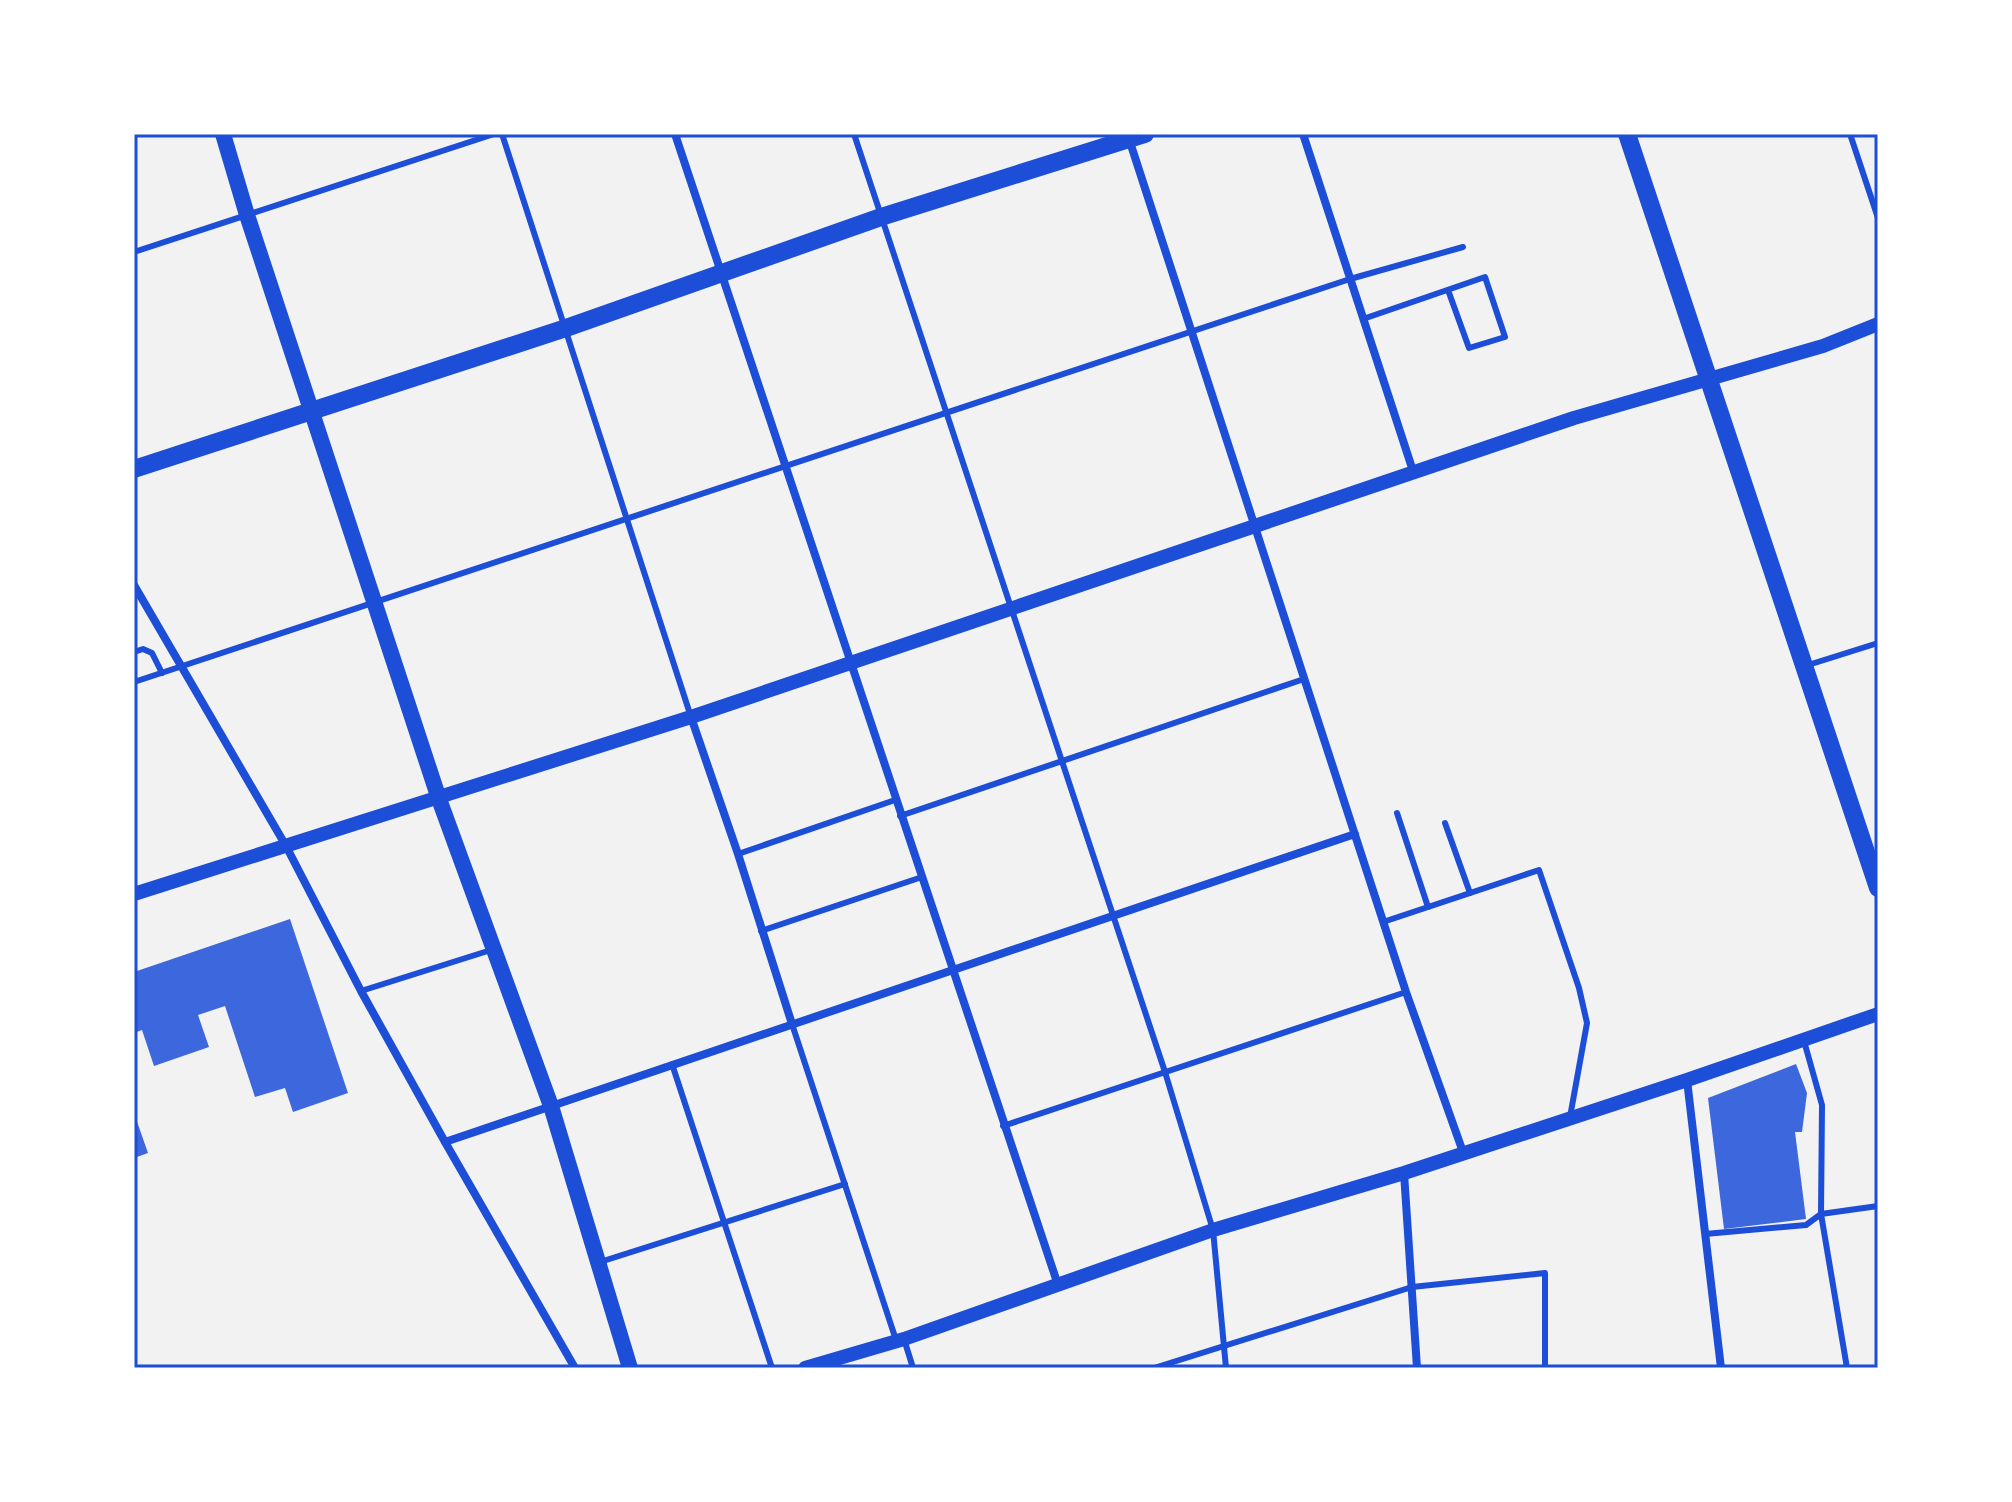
<svg xmlns="http://www.w3.org/2000/svg" width="2012" height="1502" viewBox="0 0 2012 1502" font-family="'Roboto Condensed',sans-serif">
  <style>
    .building { fill: #3d67dc }
    .lines { fill: none; stroke-linecap: round; stroke-linejoin: round }
    .service { stroke: #1d4ed8; stroke-width: 6 }
    .minor { stroke: #1d4ed8; stroke-width: 8 }
    .tertiary { stroke: #1d4ed8; stroke-width: 14 }
    .secondary { stroke: #1d4ed8; stroke-width: 16 }
    .primary { stroke: #1d4ed8; stroke-width: 18 }
    .neatline { fill: none; stroke: #1d4ed8; stroke-width: 3 }
  </style>
  <rect width="100%" height="100%" fill="#f2f2f2"/>
  <g class="building">
    <polygon points="290,919 348,1093 293,1112 285,1088 255,1097 225,1006 198,1015 209,1047 154,1066 142,1030 134,1033 134,972"/>
    <polygon points="1796,1064 1807,1093 1802,1132 1795,1132 1806,1219 1724,1229 1708,1098"/>
    <polygon points="134,1113 148,1153 134,1158"/>
  </g>
  <g class="lines">
    <g class="service">
      <polyline points="502,134 691,717"/>
      <polyline points="854,134 1165,1072 1213,1230 1226,1368"/>
      <polyline points="1850,134 1878,218"/>
      <polyline points="134,252 494,134"/>
      <polyline points="1363,319 1485,277 1505,337 1469,348 1448,290"/>
      <polyline points="134,652 143,649 152,653 162,673"/>
      <polyline points="1805,666 1878,643"/>
      <polyline points="134,682 1350,279 1463,247"/>
      <polyline points="1397,813 1428,907"/>
      <polyline points="900,816 1304,679"/>
      <polyline points="1445,823 1470,893"/>
      <polyline points="738,854 895,800"/>
      <polyline points="1383,922 1539,870 1579,988 1587,1023 1570,1117"/>
      <polyline points="761,931 922,877"/>
      <polyline points="361,991 491,950"/>
      <polyline points="792,1024 896,1340"/>
      <polyline points="1804,1041 1822,1105 1821,1214 1847,1368"/>
      <polyline points="672,1064 772,1368"/>
      <polyline points="1003,1126 1406,992"/>
      <polyline points="1705,1234 1806,1225 1821,1214 1878,1206"/>
      <polyline points="600,1262 845,1184"/>
      <polyline points="904,1339 913,1368"/>
      <polyline points="1154,1368 1412,1287 1545,1273 1545,1368"/>
    </g>
    <g class="minor">
      <polyline points="675,134 1058,1285"/>
      <polyline points="1303,134 1413,471"/>
      <polyline points="1129,139 1406,992 1463,1152"/>
      <polyline points="134,585 286,846 361,991 445,1142 575,1368"/>
      <polyline points="691,717 738,854 792,1024"/>
      <polyline points="1687,1080 1721,1368"/>
      <polyline points="445,1142 1355,834"/>
      <polyline points="1404,1173 1417,1368"/>
    </g>
    <g class="tertiary">
      <polyline points="134,894 691,717 1574,418 1823,346 1878,324"/>
      <polyline points="805,1368 904,1339 1213,1230 1404,1173 1687,1080 1878,1014"/>
    </g>
    <polyline class="secondary" points="223,134 247,215 439,799 551,1106 630,1368"/>
    <g class="primary">
      <polyline points="1627,134 1878,888"/>
      <polyline points="134,469 566,328 881,217 1145,134"/>
    </g>
  </g>
  <rect width="2012" height="1502" fill="none" stroke="#ffffff" stroke-width="272"/>
  <rect x="136" y="136" width="1740" height="1230" class="neatline"/>
</svg>
